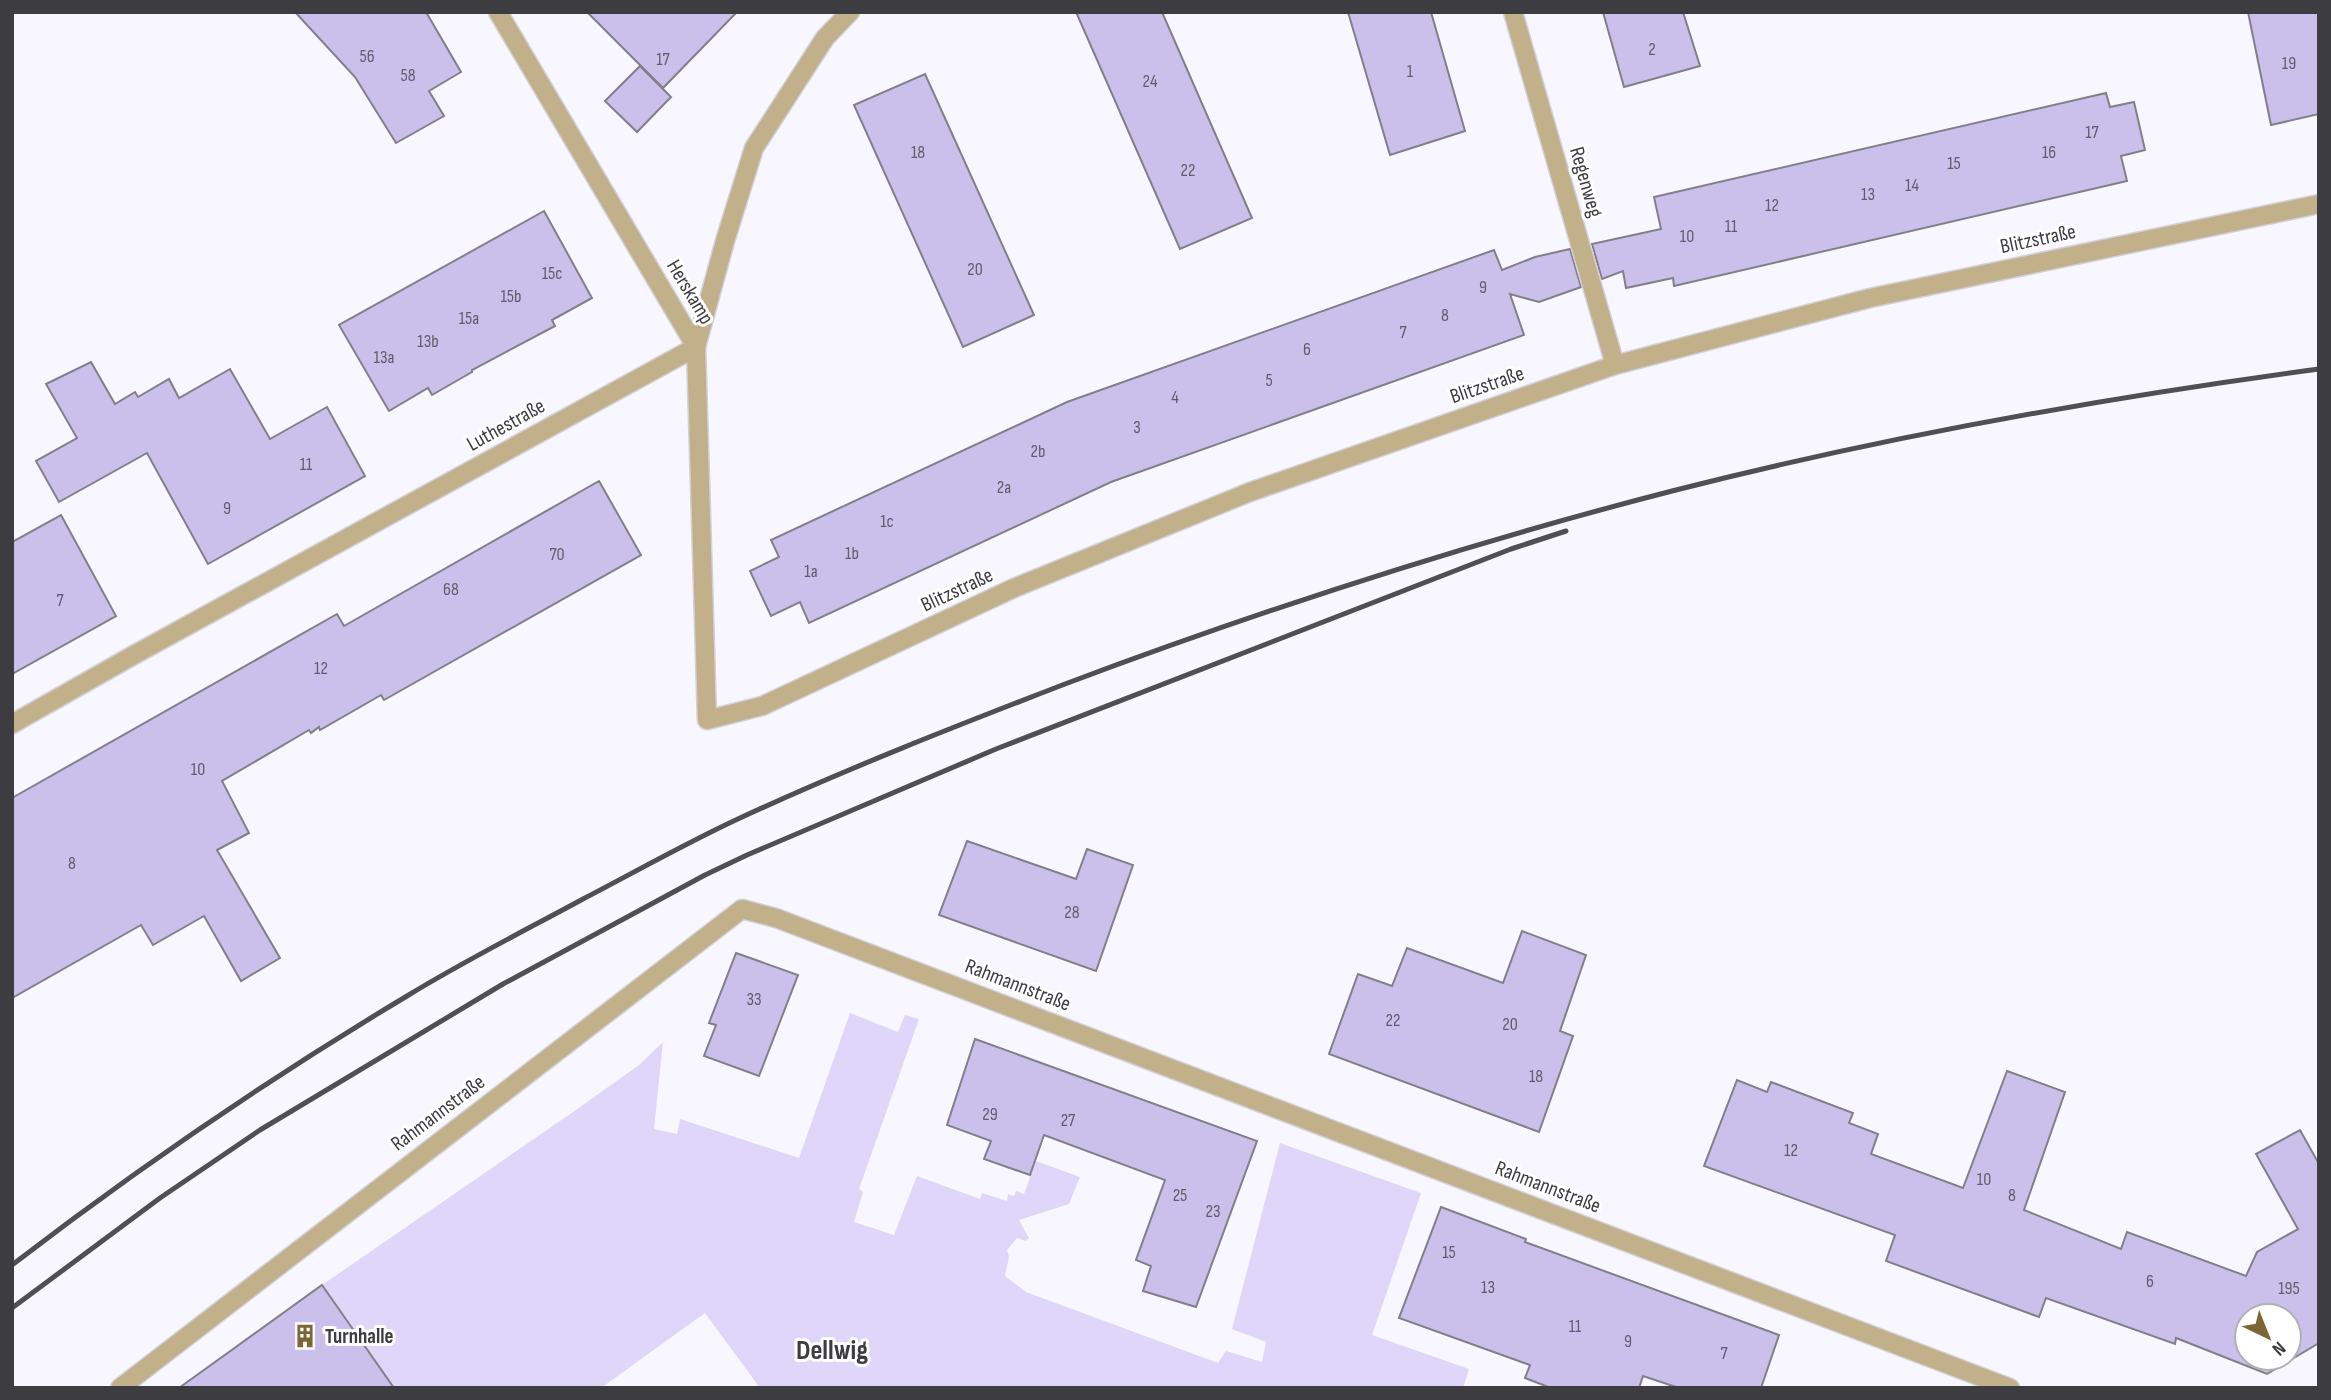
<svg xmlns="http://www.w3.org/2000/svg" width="2331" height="1400" viewBox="0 0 2331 1400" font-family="'Sofia Sans Condensed',sans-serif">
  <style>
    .green { fill: #dfd6f9 }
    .building { fill: #cbc0ec; stroke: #817f88; stroke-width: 2; fill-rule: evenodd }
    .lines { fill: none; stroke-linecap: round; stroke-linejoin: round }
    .street-casing { stroke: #d3d1d8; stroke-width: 21 }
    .street { stroke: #c2b08b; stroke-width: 18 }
    .rail { stroke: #514f54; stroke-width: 5 }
    .labels { text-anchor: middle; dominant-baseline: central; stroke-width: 6; stroke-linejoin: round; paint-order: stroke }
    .number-label { font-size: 18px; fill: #605d6b }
    .street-label { font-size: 21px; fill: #3d3c40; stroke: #fff }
    .poi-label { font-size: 21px; font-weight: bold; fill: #3d3c40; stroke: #fff; text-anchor: start }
    .district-label { font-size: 28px; font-weight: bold; fill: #3d3c40; stroke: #fff }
  </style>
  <rect width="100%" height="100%" fill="#f8f6fe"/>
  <polygon class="green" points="850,1013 898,1032 905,1015 919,1019 859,1189 863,1192 854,1222 894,1235 917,1176 980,1199 982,1193 1007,1201 1008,1194 1014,1196 1016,1191 1024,1194 1036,1161 1080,1177 1069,1204 1019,1220 1029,1238 1026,1241 1017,1238 1007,1250 1009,1257 1005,1276 1026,1292 1218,1363 1226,1351 1262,1362 1266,1342 1232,1329 1280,1143 1421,1193 1372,1335 1469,1369 1463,1388 760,1388 705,1313 601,1388 394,1388 322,1285 573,1112 639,1065 663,1042 654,1129 677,1134 680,1119 799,1158"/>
  <g class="building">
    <polygon points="295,12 426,12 461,72 429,91 444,116 396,143 355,77"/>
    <polygon points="587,12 737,12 663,88"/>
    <polygon points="1076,12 1162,12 1252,218 1180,249"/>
    <polygon points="1348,12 1431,12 1465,131 1390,155"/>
    <polygon points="1603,12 1683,12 1700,66 1624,87"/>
    <polygon points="2248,12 2319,12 2319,114 2271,125"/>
    <polygon points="640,66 671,97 637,132 605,101"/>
    <polygon points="925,74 1034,315 963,347 854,105"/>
    <polygon points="2106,93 2110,107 2134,102 2145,150 2121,156 2127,181 1674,286 1673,278 1626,288 1623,271 1602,279 1592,244 1661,229 1654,197"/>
    <polygon points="544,211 592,298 552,320 555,326 472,370 472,372 432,395 428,388 389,411 339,325"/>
    <polygon points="1570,249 1581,287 1539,302 1510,294 1524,335 1111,482 809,623 800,602 771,616 750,571 779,557 771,540 1067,402 1494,250 1502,270 1535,257"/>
    <polygon points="91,362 115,404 135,392 138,397 169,379 179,398 230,369 270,439 327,407 365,476 208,564 147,453 59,502 36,461 77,438 46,384"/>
    <polygon points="599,481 641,555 384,700 381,695 320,730 319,727 311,733 309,730 222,781 249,833 217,850 280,958 241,981 204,916 153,945 141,925 12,998 12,798 337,614 344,626"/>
    <polygon points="61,515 116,616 12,674 12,542"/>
    <polygon points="967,841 1076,879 1087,849 1133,865 1096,971 939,915"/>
    <polygon points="1522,931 1586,955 1560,1031 1573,1036 1539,1132 1329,1054 1358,974 1392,986 1407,948 1503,983"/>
    <polygon points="736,953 798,975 759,1076 704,1056 716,1025 709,1023"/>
    <polygon points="975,1039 1257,1141 1196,1307 1143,1291 1151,1266 1136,1260 1165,1180 1044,1135 1030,1175 984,1159 991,1141 947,1125"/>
    <path d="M2007,1071L2065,1092L2024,1210L2121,1249L2127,1232L2246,1276L2257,1252L2298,1229L2256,1154L2300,1130L2319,1164V1343L2267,1374L2176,1338L2175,1344L2046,1298L2039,1317L1886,1261L1895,1235L1704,1166L1737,1080L1767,1092L1771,1082L1853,1113L1849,1123L1878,1134L1871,1154L1963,1188ZM2247,1316H2289V1358H2247Z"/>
    <polygon points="1441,1207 1526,1239 1525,1242 1779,1335 1761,1388 1679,1388 1643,1376 1639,1388 1551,1388 1525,1378 1530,1365 1399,1318"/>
    <polygon points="322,1285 394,1388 179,1388"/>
  </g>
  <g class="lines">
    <g class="street-casing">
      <g id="street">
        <polyline points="498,12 696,347 707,720 762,706 1014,588 1250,492 1615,365 1870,298 2319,204"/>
        <polyline points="1513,12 1615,365"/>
        <polyline points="12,724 132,656 696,347 725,241 754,148 825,38 850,12"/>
        <polyline points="120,1388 742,909 776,918 2010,1388"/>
      </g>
    </g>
    <use href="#street" class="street"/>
    <g class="rail">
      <path d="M12,1265C138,1168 270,1078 407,996C464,961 524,931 583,899C635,872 686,843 740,818C846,769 956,726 1065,684C1265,609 1469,543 1676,490C1888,436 2103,398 2319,369"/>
      <polyline points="12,1308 160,1198 260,1130 503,984 705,875 747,855 996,749 1511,549 1566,531"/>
    </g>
  </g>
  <defs>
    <g id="building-bare" transform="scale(1.89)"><path d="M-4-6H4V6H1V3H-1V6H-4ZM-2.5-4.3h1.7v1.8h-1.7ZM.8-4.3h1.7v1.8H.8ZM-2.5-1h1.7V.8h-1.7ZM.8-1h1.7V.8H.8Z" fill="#7c6636" stroke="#fff" stroke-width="2.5" paint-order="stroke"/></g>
  </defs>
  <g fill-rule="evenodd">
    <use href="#building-bare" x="305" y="1336"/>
  </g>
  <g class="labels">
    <g class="number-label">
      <text x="1652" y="49">2</text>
      <text x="367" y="56">56</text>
      <text x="663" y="59">17</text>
      <text x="2289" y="63">19</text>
      <text x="1410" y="71">1</text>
      <text x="408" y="75">58</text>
      <text x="1150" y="81">24</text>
      <text x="2092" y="132">17</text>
      <text x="918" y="152">18</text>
      <text x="2049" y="152">16</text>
      <text x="1954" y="163">15</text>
      <text x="1188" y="170">22</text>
      <text x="1912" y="185">14</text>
      <text x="1868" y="194">13</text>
      <text x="1772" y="205">12</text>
      <text x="1731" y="226">11</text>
      <text x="1687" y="236">10</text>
      <text x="975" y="269">20</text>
      <text x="552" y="273">15c</text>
      <text x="1483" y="287">9</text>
      <text x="511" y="296">15b</text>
      <text x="1445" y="315">8</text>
      <text x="469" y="318">15a</text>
      <text x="1403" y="332">7</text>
      <text x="428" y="341">13b</text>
      <text x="1307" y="349">6</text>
      <text x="384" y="357">13a</text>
      <text x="1269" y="380">5</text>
      <text x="1175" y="397">4</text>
      <text x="1137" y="427">3</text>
      <text x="1038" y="451">2b</text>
      <text x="306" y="464">11</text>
      <text x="1004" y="487">2a</text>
      <text x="227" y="508">9</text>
      <text x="887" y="521">1c</text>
      <text x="852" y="553">1b</text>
      <text x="557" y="554">70</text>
      <text x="811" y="571">1a</text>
      <text x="451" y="589">68</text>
      <text x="60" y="600">7</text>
      <text x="321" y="668">12</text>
      <text x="198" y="769">10</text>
      <text x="72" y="863">8</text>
      <text x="1072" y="912">28</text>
      <text x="754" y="999">33</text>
      <text x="1393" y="1020">22</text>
      <text x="1510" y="1024">20</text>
      <text x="1536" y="1076">18</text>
      <text x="990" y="1114">29</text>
      <text x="1068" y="1120">27</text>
      <text x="1791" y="1150">12</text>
      <text x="1984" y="1179">10</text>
      <text x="1180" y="1195">25</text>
      <text x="2012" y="1195">8</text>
      <text x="1213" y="1211">23</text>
      <text x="1449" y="1252">15</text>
      <text x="2150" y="1281">6</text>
      <text x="1488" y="1287">13</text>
      <text x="2289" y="1288">195</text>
      <text x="1575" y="1326">11</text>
      <text x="1628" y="1341">9</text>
      <text x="1724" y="1353">7</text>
    </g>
    <g class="street-label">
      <text transform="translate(1586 182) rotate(74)">Regenweg</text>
      <text transform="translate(2038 239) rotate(-12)">Blitzstraße</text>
      <text transform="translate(690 292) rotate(59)">Herskamp</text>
      <text transform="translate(1487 385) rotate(-19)">Blitzstraße</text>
      <text transform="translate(506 425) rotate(-29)">Luthestraße</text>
      <text transform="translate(957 590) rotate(-25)">Blitzstraße</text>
      <text transform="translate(1018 985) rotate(21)">Rahmannstraße</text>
      <text transform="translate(438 1113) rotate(-37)">Rahmannstraße</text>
      <text transform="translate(1548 1187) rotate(21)">Rahmannstraße</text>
    </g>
    <g class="poi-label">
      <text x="325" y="1336">Turnhalle</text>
    </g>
    <g class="district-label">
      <text x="832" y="1350">Dellwig</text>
    </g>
  </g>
  <rect width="2331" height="1400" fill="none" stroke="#3d3c40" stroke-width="28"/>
  <g transform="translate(2268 1337) rotate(137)"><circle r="33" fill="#ffffff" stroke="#b1b1b3" stroke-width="2"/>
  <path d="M0-5L12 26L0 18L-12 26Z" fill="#7c6636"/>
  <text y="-10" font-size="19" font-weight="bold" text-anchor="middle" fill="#3d3c40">N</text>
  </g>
</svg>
